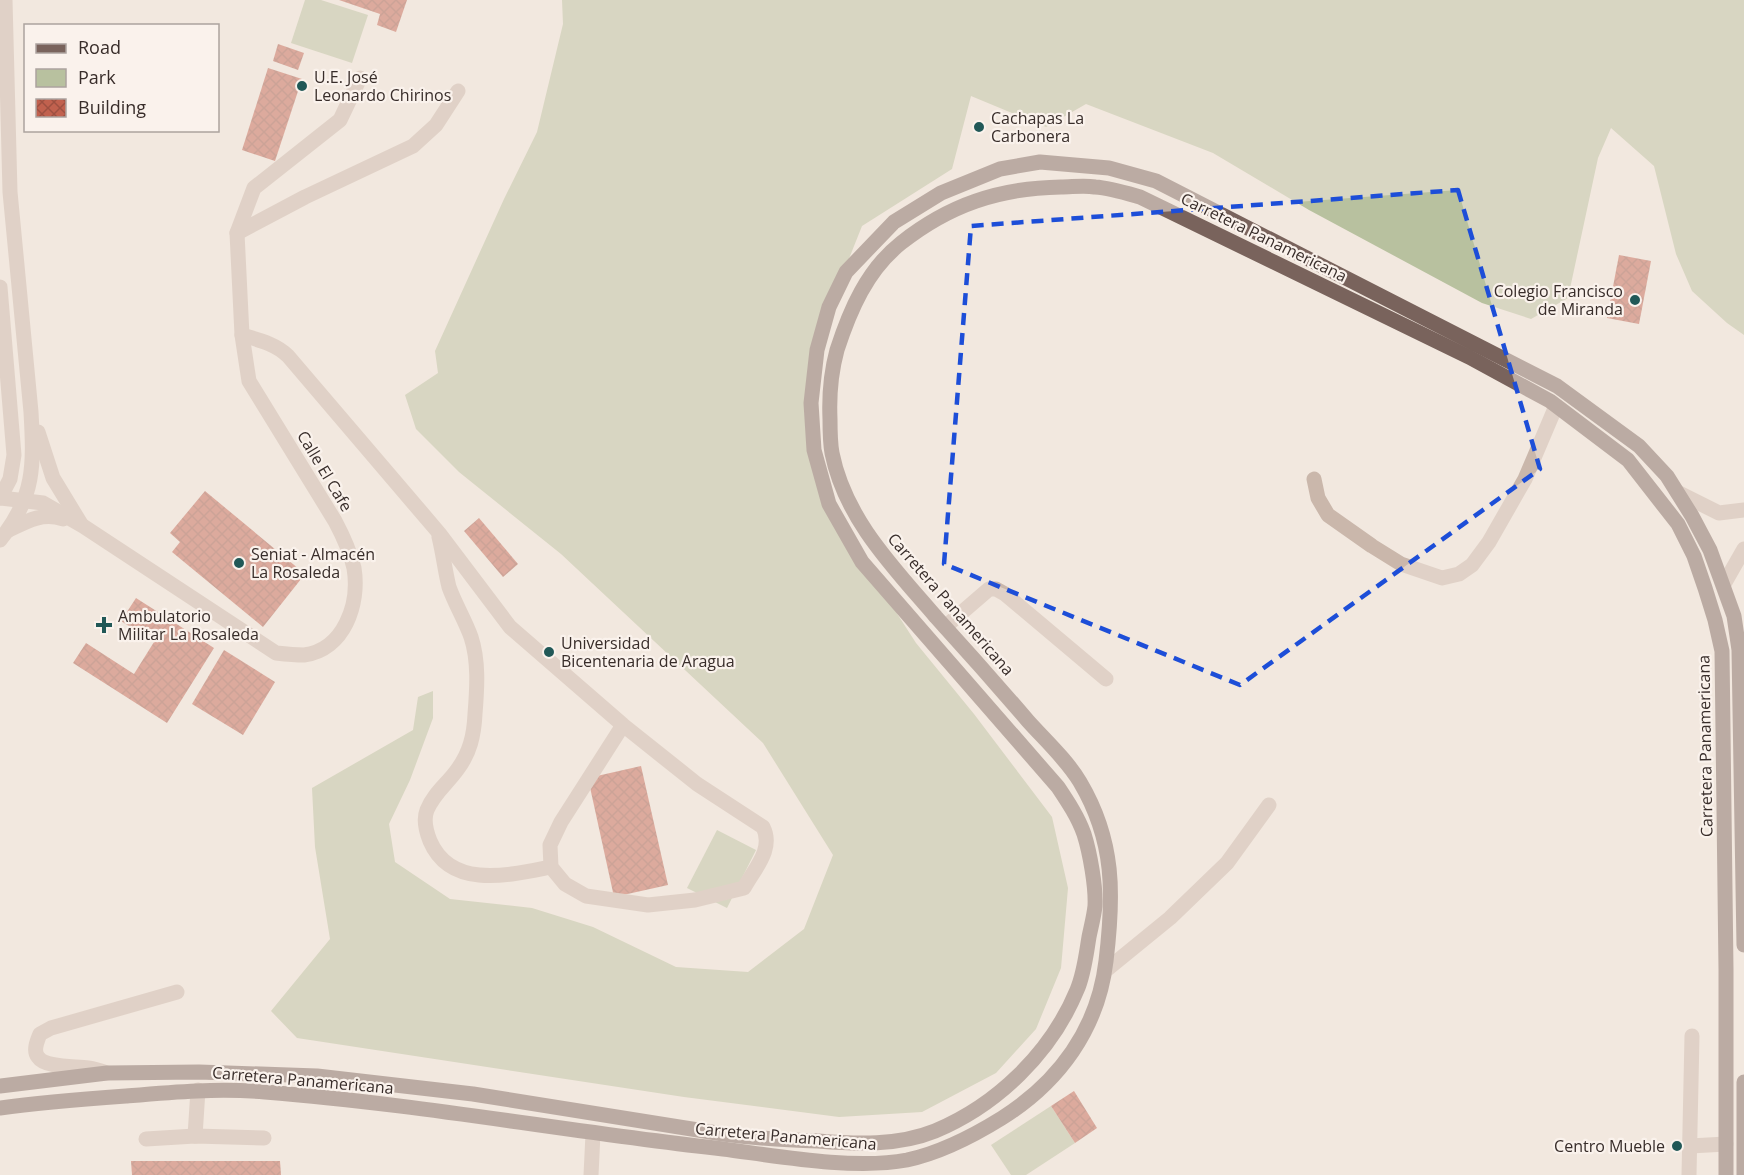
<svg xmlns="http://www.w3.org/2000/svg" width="1744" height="1175" viewBox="0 0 1744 1175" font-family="'Open Sans',sans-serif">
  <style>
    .green { fill: #b8c19f }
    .building { fill: url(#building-cross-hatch) }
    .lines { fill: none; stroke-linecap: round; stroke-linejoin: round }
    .minor { stroke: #cab7ab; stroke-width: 15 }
    .major { stroke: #79635c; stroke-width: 15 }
    .marked { fill: none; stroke: #1d4ed8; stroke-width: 4.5; stroke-dasharray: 12 8; stroke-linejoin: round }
    .poi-dot { fill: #215857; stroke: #faf2ec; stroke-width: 2 }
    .labels { text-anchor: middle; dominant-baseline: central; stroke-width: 4.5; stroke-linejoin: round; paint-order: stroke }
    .poi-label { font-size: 16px; fill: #382d2a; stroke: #faf2ec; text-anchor: start }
    .street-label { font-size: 16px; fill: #382d2a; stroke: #faf2ec }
  </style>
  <defs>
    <pattern id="building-cross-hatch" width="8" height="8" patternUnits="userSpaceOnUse" patternTransform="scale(1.5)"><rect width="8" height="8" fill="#c1614e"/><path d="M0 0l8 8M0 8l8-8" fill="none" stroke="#9e5041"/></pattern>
  </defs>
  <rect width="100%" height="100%" fill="#f2e8df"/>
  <g class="green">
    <polygon points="305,0 321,0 368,15 352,63 291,43"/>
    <polygon points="562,0 1744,0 1744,335 1727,323 1692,291 1676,254 1654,166 1611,128 1598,158 1568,298 1531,319 1482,303 1309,210 1213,153 1086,104 1046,127 971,96 952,169 862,226 811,354 808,441 840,525 916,643 974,714 1052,817 1068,888 1061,968 1036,1029 996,1073 922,1112 839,1117 684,1097 297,1038 271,1011 330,939 315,847 312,788 413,730 418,697 433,691 433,718 410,780 389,824 395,862 450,899 532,908 593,927 676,967 748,972 804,929 833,855 763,743 561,554 459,472 416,429 405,395 438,373 435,351 504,199 537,132 563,24"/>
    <polygon points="717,830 756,850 727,908 687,888"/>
    <polygon points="1051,1106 1075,1143 1026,1175 1011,1175 991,1145"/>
  </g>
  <g class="building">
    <polygon points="339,0 407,0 396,32 377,25 380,14"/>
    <polygon points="278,44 304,53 298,70 273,61"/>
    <polygon points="268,68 302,79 275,161 242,150"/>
    <polygon points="1619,255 1651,261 1639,324 1607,318"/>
    <polygon points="205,491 305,574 263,627 172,552 180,542 170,533"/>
    <polygon points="479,518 518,564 503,577 464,531"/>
    <polygon points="136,598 214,648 167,723 73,663 86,643 134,674 154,642 121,621"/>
    <polygon points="224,650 275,682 243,735 192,704"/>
    <polygon points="641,766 668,885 614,897 588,778"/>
    <polygon points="1074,1091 1097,1128 1075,1143 1051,1106"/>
    <polygon points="131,1161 280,1161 281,1175 132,1175"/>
  </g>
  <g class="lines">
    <g class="minor">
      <polyline points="237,233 305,197 413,146 436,125 458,91"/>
      <polyline points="0,287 14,455 10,479 0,498"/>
      <path d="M242,335C259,340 276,344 288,356L439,533L510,627L623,725L697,784L763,827C774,849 755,868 744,888L695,900L648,905L586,896L565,884L551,867L550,845L561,822L623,725"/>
      <polyline points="38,432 53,478 81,524"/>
      <polyline points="1314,479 1318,498 1328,515 1372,546 1401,564 1442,578 1459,574 1472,565 1489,542 1525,479 1556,406"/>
      <polyline points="1677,492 1719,513 1744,510"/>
      <path d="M1,498L43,503L83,526L276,653C285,654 295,655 304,655C344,650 360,604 354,568C350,551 343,536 335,521L249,381L242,335L237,233L254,188L340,120L360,78"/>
      <path d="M9,530C27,521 43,512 63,519"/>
      <path d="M439,537C443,553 445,571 449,587C455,604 465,620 471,637C479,661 477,689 475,714C474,735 470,753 457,770C447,784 434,793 427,810C423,820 426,831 430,841C451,890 510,875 551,867"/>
      <path d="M0,540C35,497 34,465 31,412L10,192L5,0"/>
      <polyline points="1724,584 1744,549"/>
      <polyline points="945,627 989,589 996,589 1005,594 1106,679"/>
      <polyline points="1105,971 1170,918 1227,863 1269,805"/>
      <path d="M107,1073C101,1071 94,1069 88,1068C76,1066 45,1068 38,1057C33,1051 37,1041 40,1034L51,1028L177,992"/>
      <polyline points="195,1136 198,1090"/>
      <polyline points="146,1139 195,1136 264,1138"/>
      <polyline points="1690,1146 1726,1144"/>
      <polyline points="591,1175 593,1134"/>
      <polyline points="1689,1175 1692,1036"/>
    </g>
    <g class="major">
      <path d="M0,1086L107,1073L199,1072L317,1076L473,1094L723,1134C754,1138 786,1140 818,1141C856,1144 898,1146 935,1131C997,1105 1051,1053 1077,990C1084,974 1086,955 1089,937C1091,927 1094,916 1095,906C1096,887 1090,853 1084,834C1078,817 1068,802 1058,787L862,562L829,504L814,450L811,403L817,350L829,307L846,272L894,222L941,193L1000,169L1040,162L1109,168L1156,181L1557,386L1639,446L1667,476L1692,516L1710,550L1734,616L1739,650L1744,945"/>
      <path d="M0,1108C42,1102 84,1099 126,1096C173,1092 218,1088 265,1092C418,1104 570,1132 723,1149C777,1156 854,1170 907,1160C940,1153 973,1136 1002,1118C1059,1082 1098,1029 1106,961C1114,895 1115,841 1080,782C1067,760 1045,740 1028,721C998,686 967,651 936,617C894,568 845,519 832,453C830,442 830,430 830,419C829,396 831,372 837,350C850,310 867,270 901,243C949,205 999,188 1061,187C1072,187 1084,185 1095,187C1110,188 1126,193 1140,197L1469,357L1550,401L1628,460L1678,524L1694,556L1705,588L1715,620L1722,651L1726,969V1175"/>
      <polyline points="1744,1175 1744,1082"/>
    </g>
  </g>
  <path d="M0 0H1744V1175H0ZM1458,190L1540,469L1240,685L944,564L971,226Z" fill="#f2e8df" fill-opacity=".55" fill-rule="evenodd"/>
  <path class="marked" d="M1458,190L1540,469L1240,685L944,564L971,226Z"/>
  <g class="poi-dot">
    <circle cx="302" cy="86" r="6"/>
    <circle cx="979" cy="127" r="6"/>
    <circle cx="1635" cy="300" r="6"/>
    <circle cx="239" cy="563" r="6"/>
    <path d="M101 616h6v6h6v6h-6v6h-6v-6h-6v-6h6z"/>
    <circle cx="549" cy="652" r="6"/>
    <circle cx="1677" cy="1146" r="6"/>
  </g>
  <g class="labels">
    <g class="poi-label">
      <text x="314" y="77">U.E. José<tspan x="314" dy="18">Leonardo Chirinos</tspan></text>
      <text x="991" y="118">Cachapas La<tspan x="991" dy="18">Carbonera</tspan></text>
      <text x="1623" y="291" text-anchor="end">Colegio Francisco<tspan x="1623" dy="18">de Miranda</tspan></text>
      <text x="251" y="554">Seniat - Almacén<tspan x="251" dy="18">La Rosaleda</tspan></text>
      <text x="118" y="616">Ambulatorio<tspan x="118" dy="18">Militar La Rosaleda</tspan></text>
      <text x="561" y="643">Universidad<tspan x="561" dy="18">Bicentenaria de Aragua</tspan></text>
      <text x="1665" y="1146" text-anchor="end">Centro Mueble</text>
    </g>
    <g class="street-label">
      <text transform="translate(1264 237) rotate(26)">Carretera Panamericana</text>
      <text transform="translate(325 471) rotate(59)">Calle El Cafe</text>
      <text transform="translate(951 604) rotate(49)">Carretera Panamericana</text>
      <text transform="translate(1705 746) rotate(-91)">Carretera Panamericana</text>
      <text transform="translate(303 1080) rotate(5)">Carretera Panamericana</text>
      <text transform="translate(786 1136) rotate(5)">Carretera Panamericana</text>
    </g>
  </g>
  <rect x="24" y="24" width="195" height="108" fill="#faf2ec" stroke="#aca39e" stroke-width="1.5"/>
  <rect x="36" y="44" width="30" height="9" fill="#79635c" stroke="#aca39e" stroke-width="1.5"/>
  <text x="78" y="54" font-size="18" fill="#382d2a">Road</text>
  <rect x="36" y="69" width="30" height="18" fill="#b8c19f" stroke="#aca39e" stroke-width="1.5"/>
  <text x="78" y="84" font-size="18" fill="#382d2a">Park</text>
  <rect x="36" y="99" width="30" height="18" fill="url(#building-cross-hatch)" stroke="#aca39e" stroke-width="1.5"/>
  <text x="78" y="114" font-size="18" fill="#382d2a">Building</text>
</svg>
